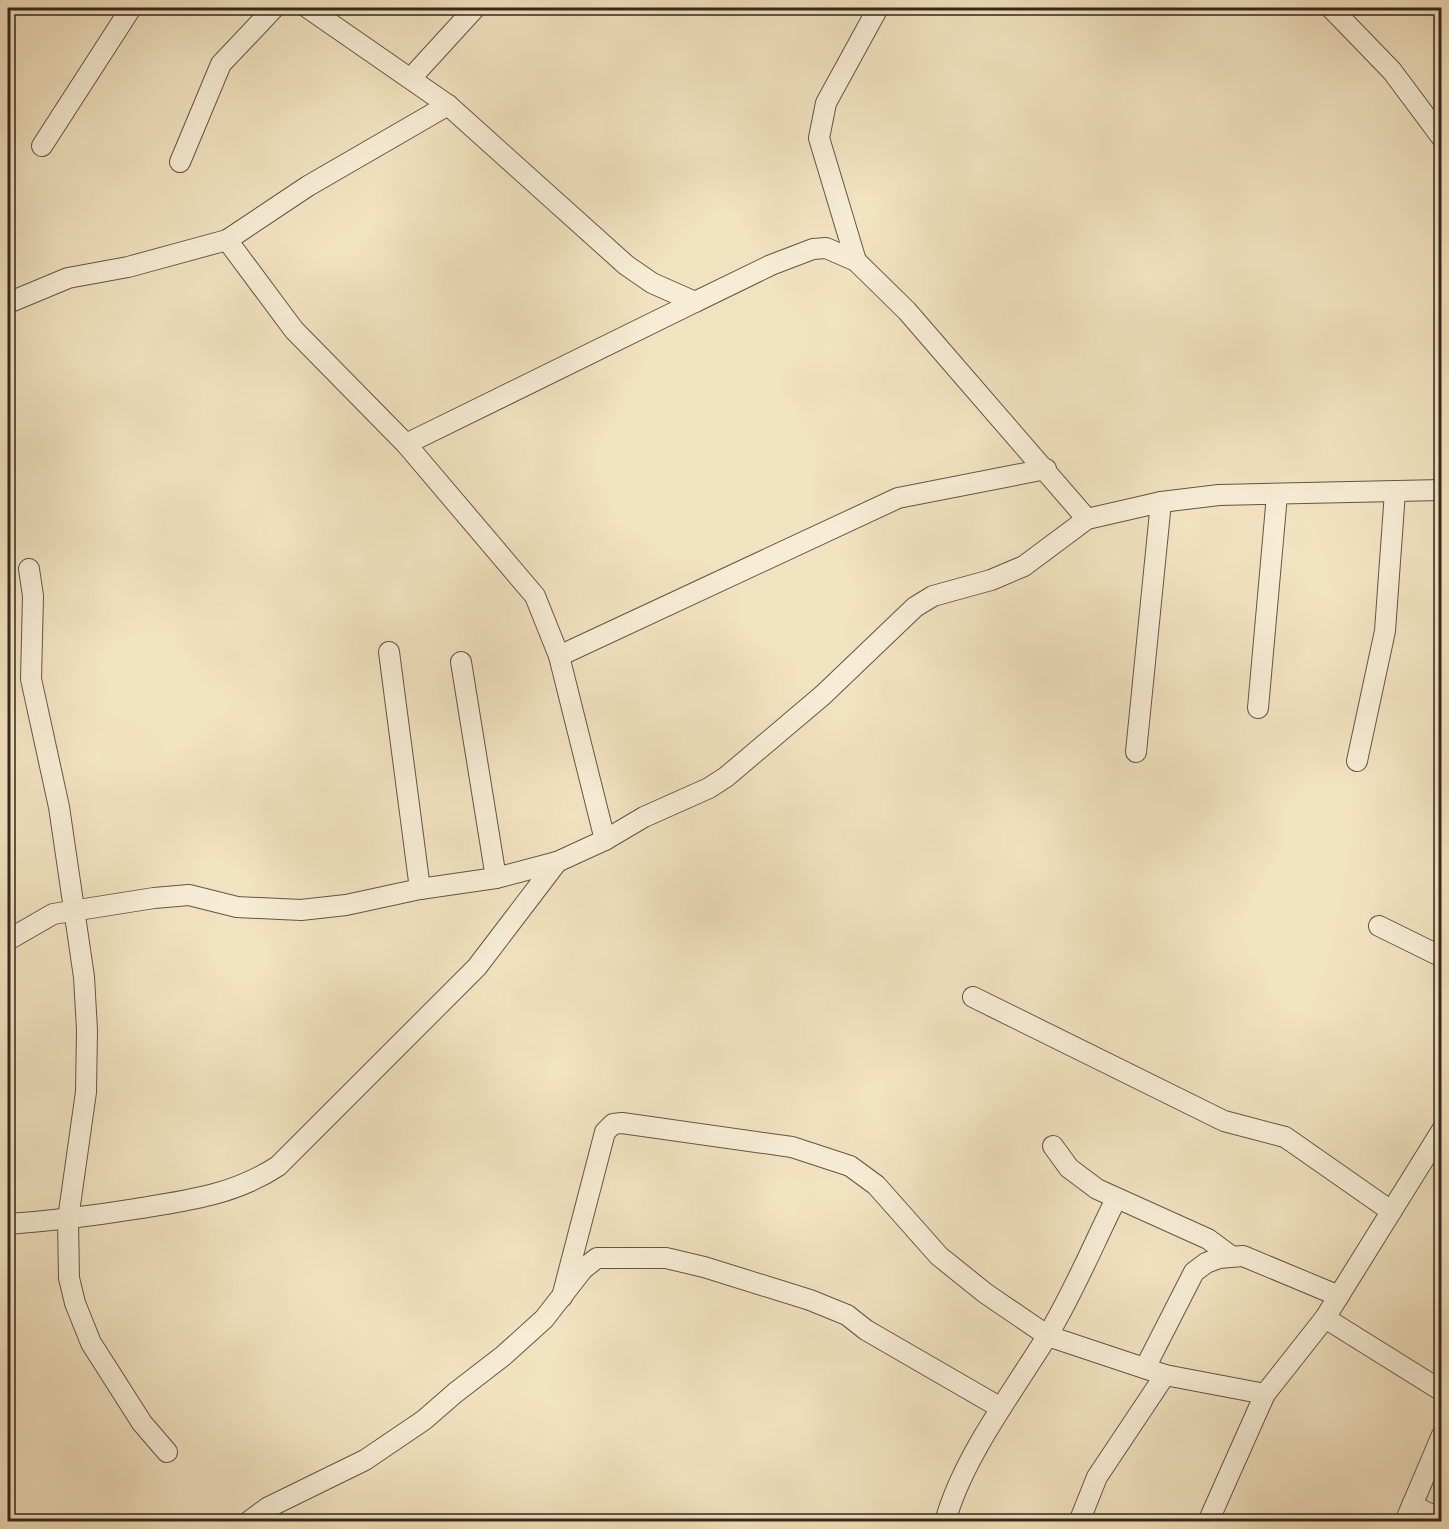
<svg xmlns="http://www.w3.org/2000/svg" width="1449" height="1529" viewBox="0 0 1449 1529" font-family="'EB Garamond',serif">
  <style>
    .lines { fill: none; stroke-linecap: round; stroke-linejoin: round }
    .minor-casing { stroke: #645546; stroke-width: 22 }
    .minor { stroke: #f7edd6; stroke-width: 20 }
  </style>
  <rect width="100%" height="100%" fill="#f2e3c0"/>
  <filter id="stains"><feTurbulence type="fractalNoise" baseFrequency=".00333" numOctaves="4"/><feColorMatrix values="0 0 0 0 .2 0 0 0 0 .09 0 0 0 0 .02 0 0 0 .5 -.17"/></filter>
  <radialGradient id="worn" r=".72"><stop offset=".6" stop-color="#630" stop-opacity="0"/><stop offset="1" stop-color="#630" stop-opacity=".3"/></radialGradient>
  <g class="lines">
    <g class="minor-casing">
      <g id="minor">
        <polyline points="308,8 448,105 626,265 652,283 695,302 771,265 813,249 826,248 856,261 907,311 1087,519"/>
        <polyline points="1331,8 1392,71 1442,138"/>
        <polyline points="411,78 475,8"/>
        <polyline points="42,146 131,8"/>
        <polyline points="180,162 221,64 274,8"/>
        <polyline points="227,240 294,330 406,444 535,596 559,656 605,840"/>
        <polyline points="856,261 819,138 826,103 878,8"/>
        <polyline points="8,303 68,278 128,267 227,240 308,186 448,105"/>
        <polyline points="406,444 695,302"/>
        <polyline points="29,569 33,596 31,679 59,807 84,977 87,1030 86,1092 68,1219 69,1278 75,1303 91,1343 142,1423 167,1452"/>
        <polyline points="389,652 420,889"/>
        <polyline points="559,656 898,498 1046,469"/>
        <polyline points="461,662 496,878"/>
        <polyline points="1258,708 1277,495"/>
        <polyline points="1136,752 1161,502"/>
        <polyline points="1357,761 1385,631 1395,492"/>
        <polyline points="1379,926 1442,957"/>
        <polyline points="8,940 53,914 154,898 189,895 237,907 301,910 346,905 420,889 496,878 557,862 605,840 644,817 709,788 726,777 823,695 915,607 933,596 991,580 1024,566 1087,519 1161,502 1219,495 1442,490"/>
        <polyline points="973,997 1224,1121 1285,1137 1391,1211"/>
        <polyline points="1053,1146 1069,1168 1097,1189 1208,1239 1231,1256"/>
        <path d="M8,1224C50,1221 92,1216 135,1209C186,1201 234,1195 278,1166L477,967L557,862"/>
        <polyline points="562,1297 605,1132 613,1124 622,1123 792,1147 850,1166 876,1185 939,1256 985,1293 1048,1336 1165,1375 1265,1394"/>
        <polyline points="1325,1318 1442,1391"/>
        <polyline points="1145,1368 1194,1272 1206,1263 1219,1258 1243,1256 1339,1296"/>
        <polyline points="1412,1505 1442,1520"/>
        <polyline points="248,1522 267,1508 365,1460 424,1420 455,1393 503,1356 544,1319 583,1269 597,1258 666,1258 704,1267 810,1300 847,1315 866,1330 1001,1408"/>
        <path d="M945,1522C962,1459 1012,1393 1046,1338C1073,1294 1093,1245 1116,1199"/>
        <polyline points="1079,1522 1097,1477 1165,1375"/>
        <polyline points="1208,1522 1265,1394 1325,1318 1442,1130"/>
        <polyline points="1405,1522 1442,1435"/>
      </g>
    </g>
    <use href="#minor" class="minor"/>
  </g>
  <rect width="1449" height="1529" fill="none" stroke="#f2e3c0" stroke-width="30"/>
  <rect x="9" y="9" width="1431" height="1511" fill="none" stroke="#35261d" stroke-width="3"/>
  <rect x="15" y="15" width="1419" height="1499" fill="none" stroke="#35261d" stroke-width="1.5"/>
  <rect width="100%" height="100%" filter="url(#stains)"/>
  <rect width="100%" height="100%" fill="url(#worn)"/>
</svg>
